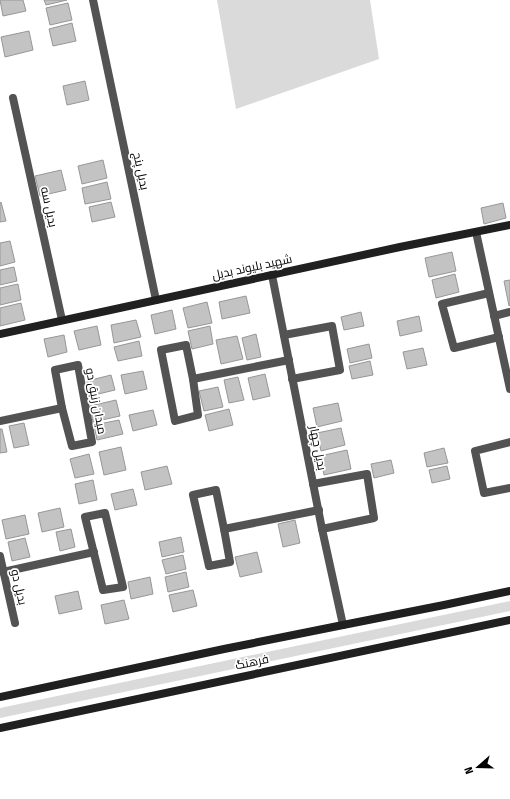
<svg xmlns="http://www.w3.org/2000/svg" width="510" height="799" viewBox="0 0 510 799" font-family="'Fira Sans Condensed',Cairo,sans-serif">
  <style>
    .green { fill: #dadada }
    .building { fill: #c3c3c3; stroke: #979797 }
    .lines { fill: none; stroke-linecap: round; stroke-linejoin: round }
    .street { stroke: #535353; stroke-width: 8 }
    .secondary { stroke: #202020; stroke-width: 8 }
    .labels { text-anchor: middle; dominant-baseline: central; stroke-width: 3.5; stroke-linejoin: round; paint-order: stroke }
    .street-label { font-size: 12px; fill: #000; stroke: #fff }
  </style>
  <rect width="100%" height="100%" fill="#fff"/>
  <g class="green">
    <polygon points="217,0 370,0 379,59 236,109"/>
    <polygon points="510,601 510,611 0,718 0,708"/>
  </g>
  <g class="building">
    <polygon points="0,0 23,0 26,11 3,16"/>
    <polygon points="44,0 67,0 46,5"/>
    <polygon points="68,3 72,20 50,25 46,8"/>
    <polygon points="72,23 76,41 53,46 49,29"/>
    <polygon points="29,31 33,50 5,57 1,37"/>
    <polygon points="85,81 89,100 67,105 63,86"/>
    <polygon points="103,160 107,178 82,184 78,166"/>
    <polygon points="61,170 66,190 40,196 35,176"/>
    <polygon points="107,182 111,199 85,204 82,188"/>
    <polygon points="1,202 6,221 0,222 0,203"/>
    <polygon points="111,202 115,217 92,222 89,207"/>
    <polygon points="503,203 506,218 484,224 481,208"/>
    <polygon points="10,241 15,262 0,266 0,243"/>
    <polygon points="452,252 456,271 429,277 425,258"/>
    <polygon points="14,267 17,281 0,285 0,270"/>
    <polygon points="455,274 459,292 436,298 432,280"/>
    <polygon points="510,280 510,305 509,306 504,281"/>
    <polygon points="18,284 21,300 0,305 0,288"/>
    <polygon points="246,296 250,313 222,319 219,302"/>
    <polygon points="207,302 212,323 188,328 183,308"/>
    <polygon points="21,303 25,320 0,326 0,308"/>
    <polygon points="172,310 176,329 155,334 151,315"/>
    <polygon points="361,312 364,326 344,330 341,317"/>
    <polygon points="419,316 422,331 400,336 397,321"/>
    <polygon points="136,320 141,337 114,343 111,325"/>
    <polygon points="97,326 101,345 79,350 74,331"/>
    <polygon points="210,326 213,344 192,349 188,331"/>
    <polygon points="256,334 261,357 247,360 242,338"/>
    <polygon points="64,335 67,352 48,357 44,339"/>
    <polygon points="237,336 243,359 221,364 216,340"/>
    <polygon points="139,341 142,356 118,361 114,347"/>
    <polygon points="369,344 372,358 350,363 347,349"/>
    <polygon points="423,348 427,365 407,369 403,352"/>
    <polygon points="370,361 373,375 352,379 349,366"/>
    <polygon points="143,371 147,389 125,394 121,375"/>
    <polygon points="265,374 270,396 253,400 248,378"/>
    <polygon points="111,375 115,390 90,396 87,381"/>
    <polygon points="238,377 244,400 229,403 224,380"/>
    <polygon points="218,387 223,407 204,411 199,391"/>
    <polygon points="116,400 120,416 93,422 90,406"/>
    <polygon points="338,403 342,421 317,427 313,408"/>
    <polygon points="229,409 233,425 209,431 205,415"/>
    <polygon points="153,410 157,425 133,431 129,415"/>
    <polygon points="119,420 123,434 97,440 94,425"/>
    <polygon points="24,423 29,445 14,448 9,426"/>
    <polygon points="341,428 345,445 321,451 317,433"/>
    <polygon points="0,429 2,429 7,452 0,453"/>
    <polygon points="121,447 126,470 104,475 99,452"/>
    <polygon points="444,448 448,463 427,467 424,453"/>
    <polygon points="347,450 351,469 324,475 320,456"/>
    <polygon points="89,454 94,474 75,478 70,459"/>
    <polygon points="391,460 394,473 374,478 371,464"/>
    <polygon points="167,466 172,484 145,490 141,472"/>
    <polygon points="447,466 450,479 432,483 429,470"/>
    <polygon points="93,480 97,500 79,504 75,484"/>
    <polygon points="133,489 137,505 115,510 111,494"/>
    <polygon points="60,508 64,527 42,532 38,513"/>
    <polygon points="25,515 29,534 6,539 2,520"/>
    <polygon points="295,520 300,543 283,547 278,524"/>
    <polygon points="71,529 75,547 60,551 56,532"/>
    <polygon points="181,537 184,552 162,557 159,542"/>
    <polygon points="25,538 30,557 12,561 8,542"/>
    <polygon points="257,552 262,572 240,577 235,557"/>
    <polygon points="183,555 186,569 166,574 162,560"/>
    <polygon points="186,572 189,587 168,592 165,577"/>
    <polygon points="150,577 153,594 131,599 128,582"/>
    <polygon points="193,590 197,606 173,612 169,595"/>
    <polygon points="78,591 82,609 59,614 55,596"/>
    <polygon points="124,600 129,619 105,624 101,605"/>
  </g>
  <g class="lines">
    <g class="street">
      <polyline points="93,0 156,300"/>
      <polyline points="13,98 62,320"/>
      <polyline points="476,232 510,389"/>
      <polyline points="272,275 322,529 343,625"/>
      <polyline points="489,293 442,304 454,348 499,337"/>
      <polyline points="494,316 510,312"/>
      <polyline points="284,335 332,326 340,370 292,379"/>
      <polygon points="186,345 193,379 198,415 175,421 161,350"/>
      <polygon points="78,365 92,442 72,446 62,408 55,370"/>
      <polyline points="193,379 289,360"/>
      <polyline points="0,421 62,408"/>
      <polyline points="510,442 475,451 484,493 510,488"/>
      <polyline points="313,484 367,474 374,518 322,529"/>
      <polygon points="216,490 224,529 230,562 209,566 193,495"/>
      <polygon points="105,513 123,587 103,590 85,517"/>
      <polyline points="224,529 319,510"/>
      <polyline points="0,556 15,623"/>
      <polyline points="3,572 94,552"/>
    </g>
    <g class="secondary">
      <polyline points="0,334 400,247 510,225"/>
      <polyline points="0,697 224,649 343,625 444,605 510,591"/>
      <polyline points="0,728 510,620"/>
    </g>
  </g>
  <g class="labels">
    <g class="street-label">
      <text transform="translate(141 171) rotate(78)">بدیل پنج</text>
      <text transform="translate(49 207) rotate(78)">بدیل سه</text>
      <text transform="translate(252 267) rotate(-12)">شهید بلیوند بدیل</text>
      <text transform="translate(96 401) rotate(79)">میدان زنبق دو</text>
      <text transform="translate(318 448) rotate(79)">بدیل چهار</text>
      <text transform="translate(19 587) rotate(77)">بدیل دو</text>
      <text transform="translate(252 662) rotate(-12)">فرهنگ</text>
    </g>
  </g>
  <g transform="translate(478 767) rotate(250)" stroke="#ffffff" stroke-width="3" paint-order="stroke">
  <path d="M0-3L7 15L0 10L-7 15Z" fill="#000000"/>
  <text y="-6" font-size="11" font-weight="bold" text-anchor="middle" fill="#000000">N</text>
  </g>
</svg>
